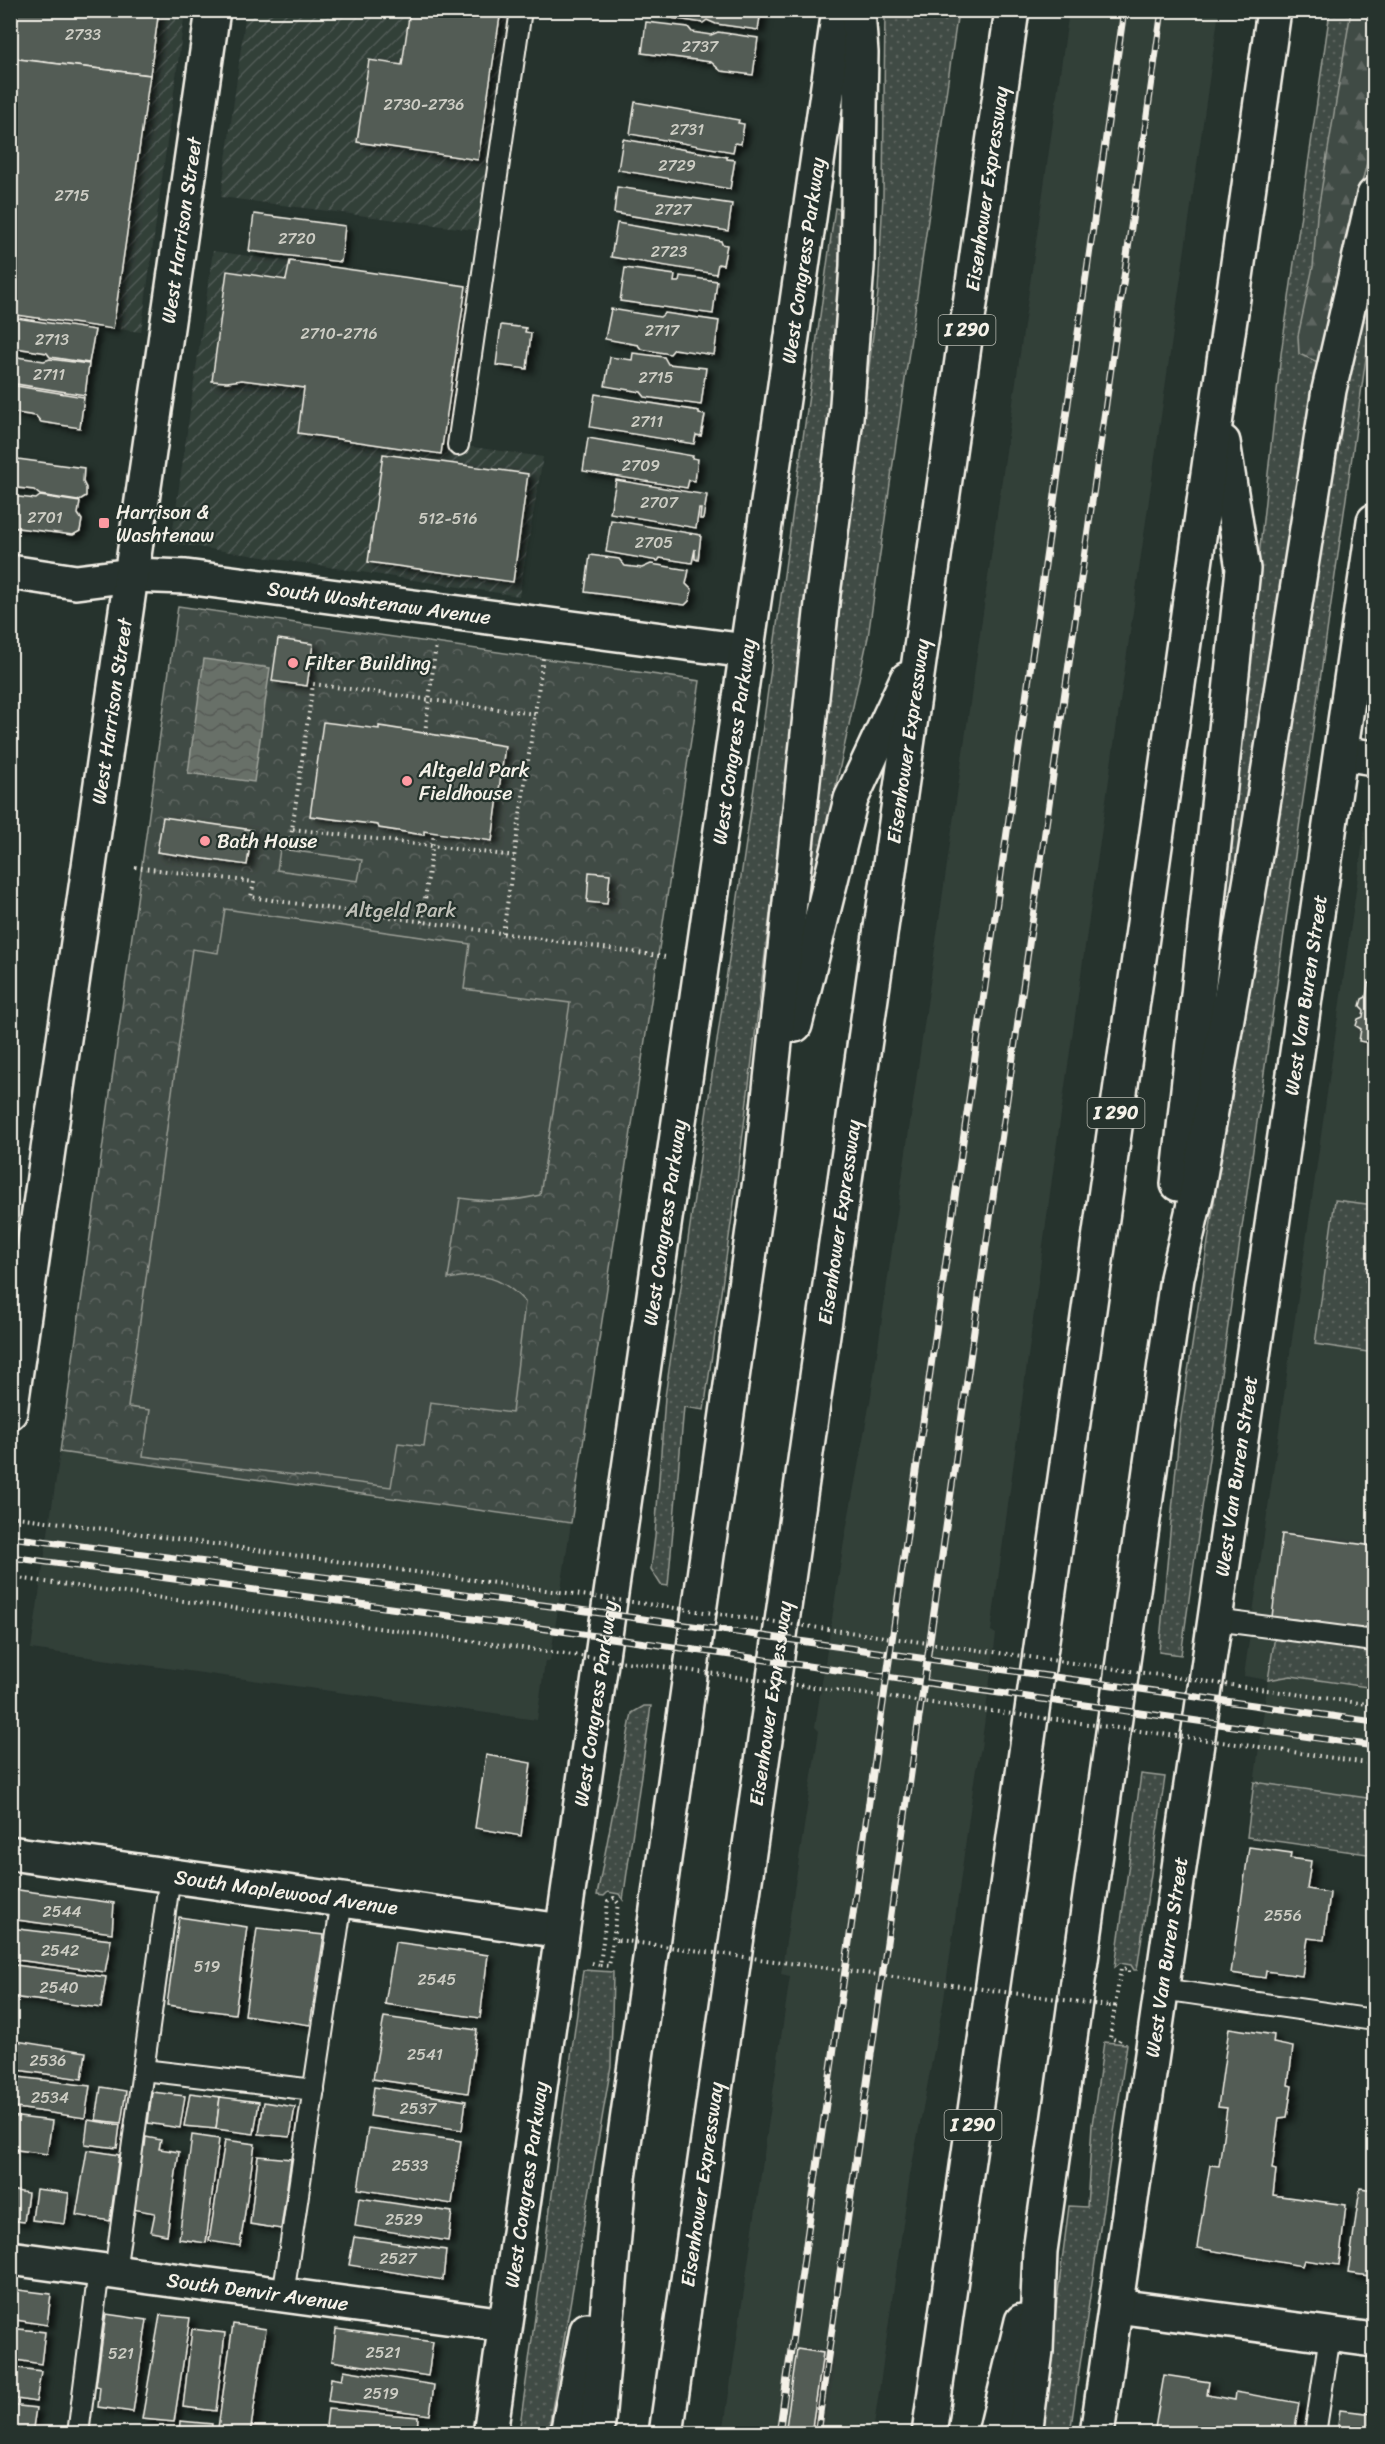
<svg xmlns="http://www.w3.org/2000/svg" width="1385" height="2444" viewBox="0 0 1385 2444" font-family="Sriracha,sans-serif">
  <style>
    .built { fill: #333f39 }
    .industrial { fill: url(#industrial-furrows) }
    .grass { fill: url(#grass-dots); stroke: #9a9e96; stroke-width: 1.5 }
    .forest { fill: url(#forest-firs); stroke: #9a9e96; stroke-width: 1.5 }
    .park { fill: url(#park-crowns); stroke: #9a9e96; stroke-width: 1.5 }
    .garden { fill: #414b45; stroke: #9a9e96; stroke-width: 1.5 }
    .water { fill: url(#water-waves); stroke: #9fa39b; stroke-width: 1.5 }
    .building { fill: #525c55; stroke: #f4f1e8; stroke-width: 1.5; filter: url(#shadow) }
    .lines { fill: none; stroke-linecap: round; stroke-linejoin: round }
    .lane-casing { stroke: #f4f1e8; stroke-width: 24 }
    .street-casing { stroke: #f4f1e8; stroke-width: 38 }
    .secondary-casing { stroke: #f4f1e8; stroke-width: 38 }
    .highway-casing { stroke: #f4f1e8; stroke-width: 38 }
    .path { stroke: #f4f1e8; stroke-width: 4; stroke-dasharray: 1.5 4.5; stroke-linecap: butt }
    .lane { stroke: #26332d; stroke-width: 20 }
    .street { stroke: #26332d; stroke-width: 33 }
    .secondary { stroke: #26332d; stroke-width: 33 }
    .highway { stroke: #26332d; stroke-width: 33 }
    .rail-casing { stroke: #f4f1e8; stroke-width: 7 }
    .rail { stroke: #26332d; stroke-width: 4.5; stroke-dasharray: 14; stroke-linecap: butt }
    .path-bridge { stroke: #f4f1e8; stroke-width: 4; stroke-dasharray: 1.5 4.5; stroke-linecap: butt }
    .poi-dot { fill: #ff9aa2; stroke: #26332d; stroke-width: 2 }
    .labels { text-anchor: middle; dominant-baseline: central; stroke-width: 4.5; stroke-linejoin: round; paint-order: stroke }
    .number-label { font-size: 16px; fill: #ccccc3 }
    .shield { fill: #26332d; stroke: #b6b8b0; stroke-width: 1.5 }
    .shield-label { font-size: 18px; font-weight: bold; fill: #f4f1e8 }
    .street-label { font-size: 20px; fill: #f4f1e8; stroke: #26332d }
    .poi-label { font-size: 20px; fill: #f4f1e8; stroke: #26332d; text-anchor: start }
    .park-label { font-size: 20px; fill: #bebfb7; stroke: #26332d }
  </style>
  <defs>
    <pattern id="industrial-furrows" width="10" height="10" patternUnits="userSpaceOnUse" patternTransform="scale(1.5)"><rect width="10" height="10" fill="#333f39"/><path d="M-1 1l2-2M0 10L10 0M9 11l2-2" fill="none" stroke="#515b56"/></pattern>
    <pattern id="grass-dots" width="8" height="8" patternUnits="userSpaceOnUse" patternTransform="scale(1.5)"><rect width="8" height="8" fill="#414b45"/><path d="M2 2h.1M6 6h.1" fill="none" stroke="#5d6560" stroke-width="1.8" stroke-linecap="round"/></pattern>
    <pattern id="forest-firs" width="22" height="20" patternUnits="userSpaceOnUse" patternTransform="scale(1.5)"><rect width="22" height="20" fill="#414b45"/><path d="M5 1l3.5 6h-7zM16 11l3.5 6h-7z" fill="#5d6560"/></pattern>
    <pattern id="park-crowns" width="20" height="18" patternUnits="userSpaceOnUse" patternTransform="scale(1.5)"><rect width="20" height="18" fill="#414b45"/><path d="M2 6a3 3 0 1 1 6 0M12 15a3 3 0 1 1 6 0" fill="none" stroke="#5d6560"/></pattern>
    <pattern id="water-waves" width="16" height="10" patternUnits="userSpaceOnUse" patternTransform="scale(1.5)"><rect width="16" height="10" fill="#676f68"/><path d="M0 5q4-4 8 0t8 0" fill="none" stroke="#565a55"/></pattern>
    <filter id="shadow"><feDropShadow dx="6" dy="4" stdDeviation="3" flood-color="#0009"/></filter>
  </defs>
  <rect width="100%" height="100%" fill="#26332d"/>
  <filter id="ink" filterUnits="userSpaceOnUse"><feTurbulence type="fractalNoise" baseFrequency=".0167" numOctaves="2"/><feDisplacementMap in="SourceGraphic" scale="12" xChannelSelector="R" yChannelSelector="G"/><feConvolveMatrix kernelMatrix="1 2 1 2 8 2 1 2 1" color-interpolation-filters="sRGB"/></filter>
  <g filter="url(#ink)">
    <g class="built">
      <polygon points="1069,11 1219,11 1056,1149 991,1631 996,1634 981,1748 975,1774 944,1999 910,2175 873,2433 723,2434 790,1976 781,1974 819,1731 815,1727 844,1542 871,1396"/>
      <polygon points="1374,764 1374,1855 1247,1837 1268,1680 1244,1676"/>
      <polygon points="60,1452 571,1523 550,1661 545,1661 537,1720 31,1649"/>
    </g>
    <g class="industrial">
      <polygon points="11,11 185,11 141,332 11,315"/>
      <polygon points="246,11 521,11 489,232 221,197"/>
      <polygon points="213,251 481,288 458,445 543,457 519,596 171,543"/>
    </g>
    <g class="grass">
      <polygon points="885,11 958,11 868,637 815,882 804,880 835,647 878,293 883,196"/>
      <polygon points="1330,11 1374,11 1374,136 1346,244 1318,374 1281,585 1228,926 1219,925 1281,354"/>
      <polygon points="835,208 842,210 838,333 828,443 737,1182 704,1410 684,1407 668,1586 661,1585 651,1569 655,1536 665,1397 762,733"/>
      <polygon points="1374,257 1374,302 1181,1655 1159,1652 1180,1424 1216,1189 1352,353"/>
      <polygon points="1335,1200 1374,1205 1374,1353 1315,1344"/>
      <polygon points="1275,1636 1374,1650 1374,1688 1291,1676 1268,1680"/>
      <polygon points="644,1706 651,1706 623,1900 619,1894 608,1892 604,1896 597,1895 632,1713"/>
      <polygon points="1141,1774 1165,1777 1137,1970 1134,1970 1131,1965 1120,1963 1115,1967"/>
      <polygon points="1254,1782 1374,1799 1374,1855 1247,1837"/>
      <polygon points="583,1970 613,1972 611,2066 548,2433 519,2433"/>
      <polygon points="1104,2042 1127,2044 1070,2433 1040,2434 1069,2206 1087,2207 1092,2125"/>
    </g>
    <polygon class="forest" points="1351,11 1374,11 1374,136 1346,244 1320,363 1299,354 1298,336 1313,267 1317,216"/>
    <polygon class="park" points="178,606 700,681 571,1523 60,1452"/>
    <g class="garden">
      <polygon points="280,849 362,860 358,881 277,870"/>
      <path d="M225,909L470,944L464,989L570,1003L540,1195C512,1202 488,1203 460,1198L448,1279C482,1272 501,1276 525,1302L512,1413L430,1402L424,1446L398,1443L391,1487L143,1456L150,1410L128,1407L192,949L218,953Z"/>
    </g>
    <polygon class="water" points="204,659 270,668 254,782 188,773"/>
    <g class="building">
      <polygon points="10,10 159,10 150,75 10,58"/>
      <polygon points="410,10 501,10 478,160 357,142 369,60 402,65"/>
      <polygon points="666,10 761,10 758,30 716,24 707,20 703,23 665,17"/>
      <polygon points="646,22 688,27 692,32 711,35 718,32 758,38 753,75 721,71 711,62 642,53"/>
      <polygon points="10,58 150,75 113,329 10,314"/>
      <polygon points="635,102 739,120 738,123 744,124 741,144 735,143 733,152 630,134"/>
      <polygon points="623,139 727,157 727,159 735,160 730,189 618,170"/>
      <polygon points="617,187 732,204 728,231 614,213"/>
      <polygon points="254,214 345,226 341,262 249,251"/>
      <polygon points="617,223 721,241 722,244 727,245 723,265 718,264 716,274 611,257"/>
      <polygon points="290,261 466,286 441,454 298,433 304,388 242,380 227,382 212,381 227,271 286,280"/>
      <polygon points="625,268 675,275 674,282 679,282 680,276 717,281 713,314 620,301"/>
      <polygon points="611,309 660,317 665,313 719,321 714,355 674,349 670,354 641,349 638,345 605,339"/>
      <polygon points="10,317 95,330 89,363 50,357 47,353 10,347"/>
      <polygon points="501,325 526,328 525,332 531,333 527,369 496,365"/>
      <polygon points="633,353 664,357 668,364 706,368 701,405 645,397 641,392 605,386 610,357 632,360"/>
      <polygon points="10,356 44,361 50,359 89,364 85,395 10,383"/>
      <polygon points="10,385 84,397 80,428 41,422 36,416 10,412"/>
      <polygon points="595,394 699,411 699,414 705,415 701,436 696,435 694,444 590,427"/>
      <polygon points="588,438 693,456 692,458 698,459 695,481 689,480 687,488 583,471"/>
      <polygon points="383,454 528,474 513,582 368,562"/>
      <polygon points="10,458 84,468 83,482 86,488 86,496 78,501 40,495 34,490 10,487"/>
      <polygon points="616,480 707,495 703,519 700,519 701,509 699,509 696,528 610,513"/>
      <polygon points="10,496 36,499 40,496 80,502 78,514 82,520 80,531 73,535 10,527"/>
      <polygon points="611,520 701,535 698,560 695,559 695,549 692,563 660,558 658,561 606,552"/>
      <polygon points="590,555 619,559 625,566 642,568 651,564 689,570 686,584 692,590 689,601 685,605 585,592"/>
      <polygon points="278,639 313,644 307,686 272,681"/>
      <polygon points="323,722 379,729 379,726 505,746 492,841 424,831 424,835 379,828 378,825 310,816"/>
      <polygon points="163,817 252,830 247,865 157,852"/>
      <polygon points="589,872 610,874 607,904 587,902"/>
      <polygon points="1368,983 1374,984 1374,1044 1359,1041 1361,1029 1356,1026 1358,1019 1363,1017 1364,1010 1360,1006 1362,999 1366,997"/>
      <polygon points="1282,1534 1374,1546 1374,1626 1346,1630 1324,1626 1320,1622 1272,1617"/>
      <polygon points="486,1755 531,1763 521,1836 475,1828"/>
      <polygon points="1249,1847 1291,1853 1290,1858 1311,1861 1307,1889 1330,1893 1324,1940 1308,1938 1302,1976 1266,1971 1265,1978 1231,1973"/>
      <polygon points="11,1889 114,1903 112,1933 10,1919"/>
      <polygon points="179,1917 247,1927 235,2014 167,2005"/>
      <polygon points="10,1928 111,1940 105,1972 10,1959"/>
      <polygon points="257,1928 324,1935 310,2025 245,2015"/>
      <polygon points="395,1942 488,1955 480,2018 385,2004"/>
      <polygon points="15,1965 106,1977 101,2008 11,1997"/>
      <polygon points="384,2017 477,2030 468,2093 373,2079"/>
      <polygon points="1229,2028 1274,2035 1273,2043 1293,2047 1288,2085 1292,2086 1287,2117 1279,2118 1272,2169 1276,2170 1273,2195 1346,2205 1339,2265 1304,2260 1302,2266 1197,2248 1210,2165 1219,2166 1227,2108 1218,2107"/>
      <polygon points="10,2040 86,2052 82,2079 10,2069"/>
      <polygon points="10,2076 90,2086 85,2118 10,2107"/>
      <polygon points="101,2087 126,2091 121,2123 96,2120"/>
      <polygon points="374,2087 466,2101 462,2130 370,2116"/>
      <polygon points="152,2092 185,2096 180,2128 148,2123"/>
      <polygon points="190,2093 220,2097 216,2129 184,2126"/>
      <polygon points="220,2097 259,2102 254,2134 216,2129"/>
      <polygon points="264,2102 295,2107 290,2137 259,2134"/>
      <polygon points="10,2116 52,2121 47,2154 10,2149"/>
      <polygon points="88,2120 120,2125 117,2148 85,2144"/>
      <polygon points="368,2128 461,2141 452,2204 358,2189"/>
      <polygon points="192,2135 219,2139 206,2243 179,2239"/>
      <polygon points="146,2137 161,2140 159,2149 179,2152 167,2235 151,2232 155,2213 132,2209 142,2146 145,2146"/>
      <polygon points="225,2140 255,2144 240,2246 209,2241"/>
      <polygon points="87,2150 119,2155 110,2221 76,2215"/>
      <polygon points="258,2156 291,2159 281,2229 250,2224"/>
      <polygon points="1360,2188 1374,2190 1374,2268 1370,2267 1369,2276 1348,2273"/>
      <polygon points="36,2189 69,2193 65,2224 32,2220"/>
      <polygon points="10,2190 28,2193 24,2222 10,2220"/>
      <polygon points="359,2198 452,2212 448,2241 355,2226"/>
      <polygon points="354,2237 446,2250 443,2280 349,2265"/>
      <polygon points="10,2289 51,2294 47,2325 10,2319"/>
      <polygon points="106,2314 147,2320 133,2412 98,2407 100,2387 96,2386"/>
      <polygon points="160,2315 190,2318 174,2422 142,2419"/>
      <polygon points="233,2324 266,2329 250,2434 218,2428"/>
      <polygon points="10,2328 45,2332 41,2364 10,2359"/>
      <polygon points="192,2329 225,2333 216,2411 183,2407"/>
      <polygon points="336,2329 433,2342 428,2376 332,2361"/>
      <polygon points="797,2349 823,2353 811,2434 785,2434"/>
      <polygon points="10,2367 41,2371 36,2402 10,2398"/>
      <polygon points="344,2370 434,2385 430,2415 328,2401 331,2378 342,2380"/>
      <polygon points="1164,2375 1209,2382 1207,2395 1235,2400 1236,2392 1299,2403 1294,2434 1154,2434"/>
      <polygon points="10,2405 36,2408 32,2434 10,2434"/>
      <polygon points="328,2409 418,2417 417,2434 349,2434 350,2428 326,2426"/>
      <polygon points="1340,2410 1374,2414 1374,2434 1337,2434"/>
      <polygon points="180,2421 212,2424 211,2434 179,2434"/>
    </g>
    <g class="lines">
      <g class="lane-casing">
        <g id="lane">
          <polyline points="458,445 521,10"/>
          <polyline points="1215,1620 1374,1641"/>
          <polyline points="1162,1989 1374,2020"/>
          <polyline points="143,2070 314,2090"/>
          <polyline points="115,2272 170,1876"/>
          <polyline points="283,2295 342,1900"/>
          <polyline points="78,2434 99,2270"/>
          <polyline points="1315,2434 1330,2335"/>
        </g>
      </g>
      <g class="street-casing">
        <g id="street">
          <path id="s1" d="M10,572L76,582L132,575L186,577L746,651"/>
          <polyline points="1341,753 1374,758"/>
          <path id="s2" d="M10,1853L562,1931"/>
          <path id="s3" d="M10,2258L505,2325"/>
          <polyline points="1116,2306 1374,2340"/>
        </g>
      </g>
      <g class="secondary-casing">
        <g id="secondary">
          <path id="s4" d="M10,1412L213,10"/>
          <path id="s5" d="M490,2434L839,10"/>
          <path id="s6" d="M1097,2434L1374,521"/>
        </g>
      </g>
      <g class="highway-casing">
        <g id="highway">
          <polyline points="795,1025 851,799 907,679"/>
          <polyline points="1178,1184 1243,569 1223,442"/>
          <polyline points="567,2434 587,2330"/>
          <polyline points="597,2434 619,2178 761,1173 823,594 846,418 857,266 861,53 858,10"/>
          <path id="s7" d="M666,2434L1012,10"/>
          <polyline points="929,2434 1274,10"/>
          <polyline points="995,2434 1022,2321"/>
          <polyline points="1025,2434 1036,2351 1040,2251 1177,1278 1198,1187 1255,855 1329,390 1374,195"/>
        </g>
      </g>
      <g class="path">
        <polyline points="425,733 436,644"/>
        <polyline points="293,829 514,856"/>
        <polyline points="289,850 313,684 535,714"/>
        <polyline points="135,867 254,882 251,897 666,957"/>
        <polyline points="422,922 434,833"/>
        <polyline points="503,933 543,658"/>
        <polyline points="10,1516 560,1592"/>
        <polyline points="10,1577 551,1652"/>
        <polyline points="1267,1690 1374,1705"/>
        <polyline points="1259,1747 1374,1764"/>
        <polyline points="592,1963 600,1965 608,1901 614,1898 618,1903 613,1940 618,1940"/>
        <polyline points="600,1965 609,1966 613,1940"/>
        <polyline points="1109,2006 1115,2006 1121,1968 1129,1969 1129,1972"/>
        <polyline points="1115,2006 1110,2038 1119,2041 1120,2039"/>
      </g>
      <use href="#lane" class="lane"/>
      <use href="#street" class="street"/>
      <use href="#secondary" class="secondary"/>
      <use href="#highway" class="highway"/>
      <g class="rail-casing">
        <g id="rail">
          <polyline points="10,1537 558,1607 1374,1722"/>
          <polyline points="10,1557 554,1630 1374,1746"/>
          <polyline points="779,2434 1124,10"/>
          <polyline points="817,2434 1162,10"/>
        </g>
      </g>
      <use href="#rail" class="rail"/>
      <g class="path-bridge">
        <polyline points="560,1592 1267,1690"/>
        <polyline points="551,1652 1259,1747"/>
        <polyline points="618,1940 1109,2006"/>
      </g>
    </g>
  </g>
  <g class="poi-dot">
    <rect x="98" y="517" width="12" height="12" rx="3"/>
    <circle cx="293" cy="663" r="6"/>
    <circle cx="407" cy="781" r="6"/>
    <circle cx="205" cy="841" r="6"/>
  </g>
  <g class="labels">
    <g class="number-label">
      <text x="83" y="34">2733</text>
      <text x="700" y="46">2737</text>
      <text x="424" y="104">2730-2736</text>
      <text x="687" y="129">2731</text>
      <text x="677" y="165">2729</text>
      <text x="72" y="195">2715</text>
      <text x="673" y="209">2727</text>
      <text x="297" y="238">2720</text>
      <text x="669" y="251">2723</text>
      <text x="662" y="330">2717</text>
      <text x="339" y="333">2710-2716</text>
      <text x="52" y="339">2713</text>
      <text x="49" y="374">2711</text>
      <text x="656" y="377">2715</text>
      <text x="647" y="421">2711</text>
      <text x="641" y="465">2709</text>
      <text x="659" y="502">2707</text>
      <text x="45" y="517">2701</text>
      <text x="448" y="518">512-516</text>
      <text x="654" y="542">2705</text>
      <text x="62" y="1911">2544</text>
      <text x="1283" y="1915">2556</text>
      <text x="60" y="1950">2542</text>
      <text x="207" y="1966">519</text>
      <text x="437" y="1979">2545</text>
      <text x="59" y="1987">2540</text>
      <text x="425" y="2054">2541</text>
      <text x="48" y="2060">2536</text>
      <text x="50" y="2097">2534</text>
      <text x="418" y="2108">2537</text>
      <text x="410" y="2165">2533</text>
      <text x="404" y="2219">2529</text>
      <text x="398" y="2258">2527</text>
      <text x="383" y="2352">2521</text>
      <text x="121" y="2353">521</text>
      <text x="381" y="2393">2519</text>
    </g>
    <g class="shield">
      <rect x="938.5" y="315" width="57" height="30" rx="4.5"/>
      <rect x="1087.5" y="1098" width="57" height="30" rx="4.5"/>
      <rect x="944.5" y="2110" width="57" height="30" rx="4.5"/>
    </g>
    <g class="shield-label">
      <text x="967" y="330">I 290</text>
      <text x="1116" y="1113">I 290</text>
      <text x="973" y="2125">I 290</text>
    </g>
    <g class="street-label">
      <text stroke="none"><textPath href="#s7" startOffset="2268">Eisenhower Expressway</textPath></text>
      <text stroke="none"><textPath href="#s4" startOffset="1194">West Harrison Street</textPath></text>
      <text stroke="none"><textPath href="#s5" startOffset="2196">West Congress Parkway</textPath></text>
      <text stroke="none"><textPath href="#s1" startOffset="372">South Washtenaw Avenue</textPath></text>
      <text stroke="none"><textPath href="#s4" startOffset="708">West Harrison Street</textPath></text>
      <text stroke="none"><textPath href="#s5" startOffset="1710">West Congress Parkway</textPath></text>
      <text stroke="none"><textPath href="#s7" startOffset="1710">Eisenhower Expressway</textPath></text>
      <text stroke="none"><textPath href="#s6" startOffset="1454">West Van Buren Street</textPath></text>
      <text stroke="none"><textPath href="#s5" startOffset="1224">West Congress Parkway</textPath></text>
      <text stroke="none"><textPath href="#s7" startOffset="1224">Eisenhower Expressway</textPath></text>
      <text stroke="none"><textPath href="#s6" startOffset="968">West Van Buren Street</textPath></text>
      <text stroke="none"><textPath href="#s5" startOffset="738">West Congress Parkway</textPath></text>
      <text stroke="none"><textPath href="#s7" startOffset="738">Eisenhower Expressway</textPath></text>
      <text stroke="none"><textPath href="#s2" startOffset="279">South Maplewood Avenue</textPath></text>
      <text stroke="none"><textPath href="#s6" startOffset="482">West Van Buren Street</textPath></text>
      <text stroke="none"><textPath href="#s5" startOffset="252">West Congress Parkway</textPath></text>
      <text stroke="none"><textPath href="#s7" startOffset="252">Eisenhower Expressway</textPath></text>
      <text stroke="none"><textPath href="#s3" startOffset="250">South Denvir Avenue</textPath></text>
    </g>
    <g class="poi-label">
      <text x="116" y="512">Harrison &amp;<tspan x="116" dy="23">Washtenaw</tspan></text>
      <text x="305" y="663">Filter Building</text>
      <text x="419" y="770">Altgeld Park<tspan x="419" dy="23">Fieldhouse</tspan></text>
      <text x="217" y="841">Bath House</text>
    </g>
    <g class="park-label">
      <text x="401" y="910">Altgeld Park</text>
    </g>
  </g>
  <rect width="1385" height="2444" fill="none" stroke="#26332d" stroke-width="36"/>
  <rect x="18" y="18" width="1349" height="2408" fill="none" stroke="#f4f1e8" stroke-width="2" filter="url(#ink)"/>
</svg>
